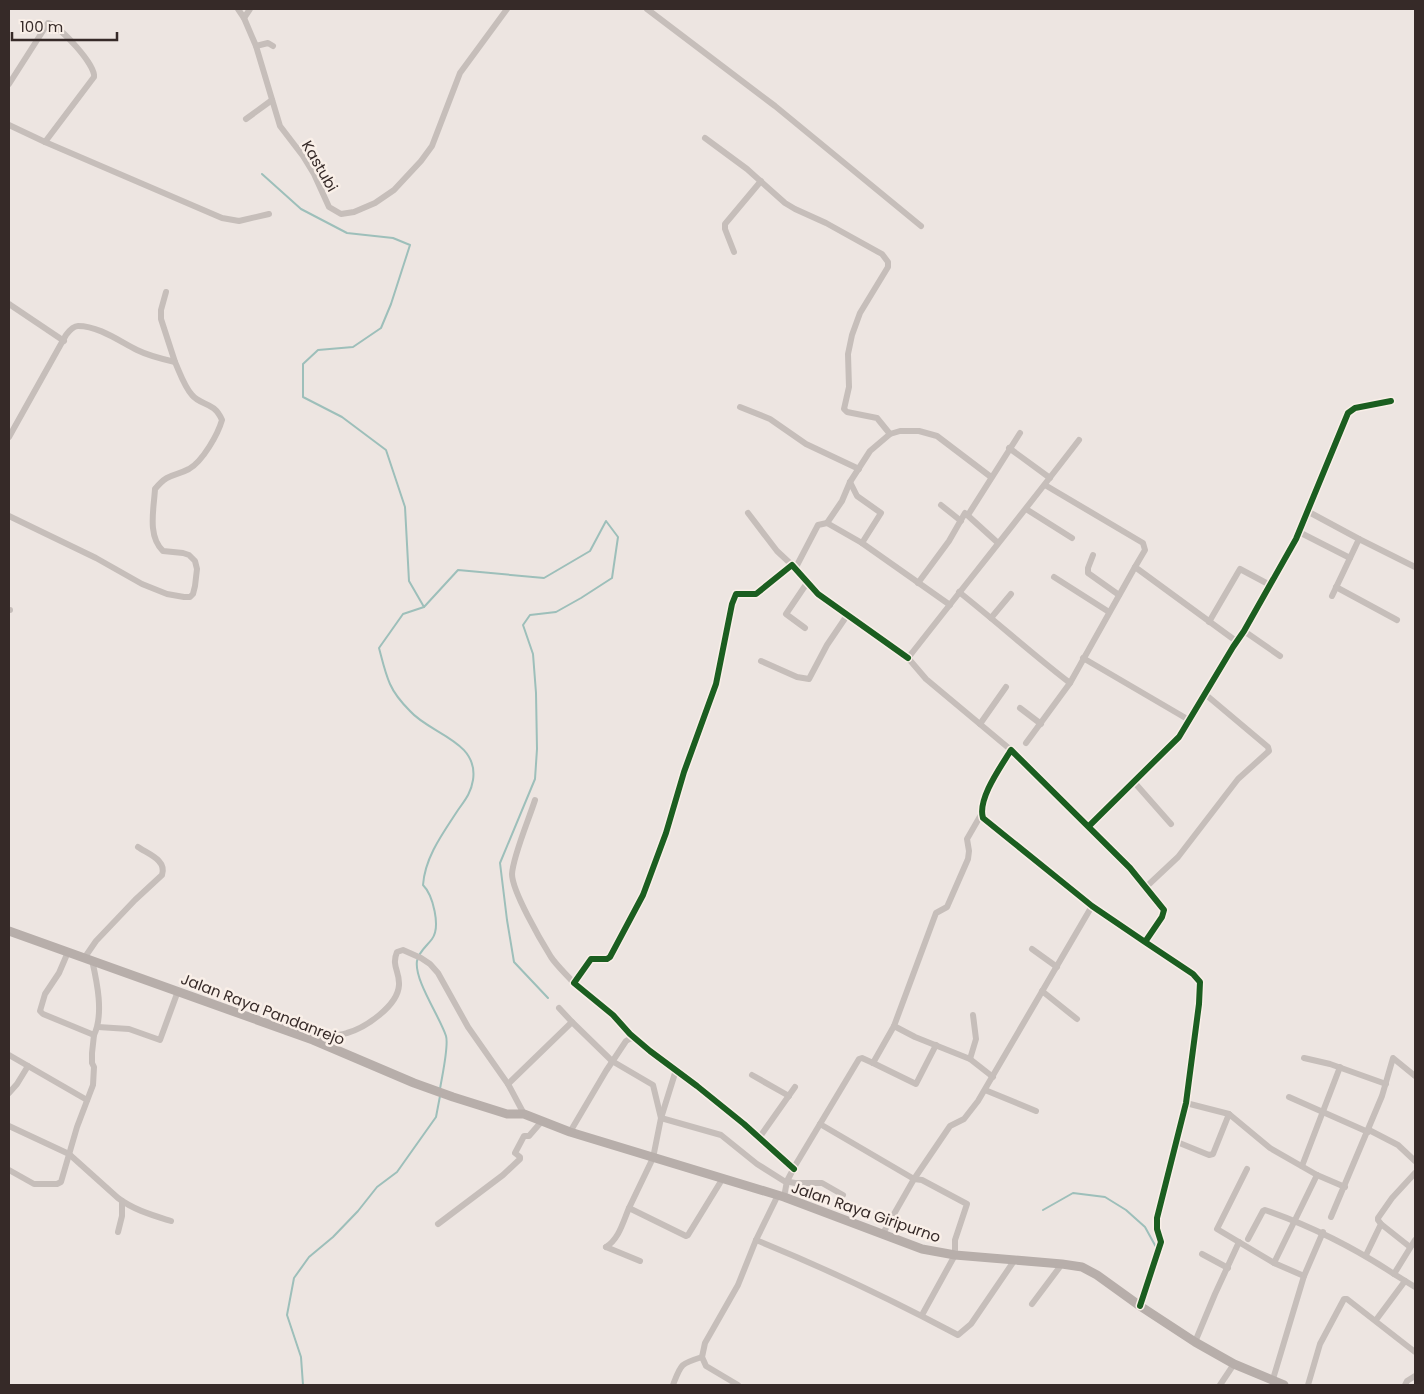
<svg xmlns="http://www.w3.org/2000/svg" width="1424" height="1394" viewBox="0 0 1424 1394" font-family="Poppins,sans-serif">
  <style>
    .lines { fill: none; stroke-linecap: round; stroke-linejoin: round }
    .stream { stroke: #9dbfba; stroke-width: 2 }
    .minor { stroke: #c6beba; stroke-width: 6 }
    .secondary { stroke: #b7aeaa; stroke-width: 9 }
    .cycleway-casing { stroke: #f9efe8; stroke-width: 9 }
    .cycleway { stroke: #1b5e20; stroke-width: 6 }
    .labels { text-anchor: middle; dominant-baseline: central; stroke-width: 5; stroke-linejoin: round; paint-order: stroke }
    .street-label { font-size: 15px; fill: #362a28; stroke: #f9efe8 }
  </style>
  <rect width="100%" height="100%" fill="#ede5e1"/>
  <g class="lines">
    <g class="stream">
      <polyline points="262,174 301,209 347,233 393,238 410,245 391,304 381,328 353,347 318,350 303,364 303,397 342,417 386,450 405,507 409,581 424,607 458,570 544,578 590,551 606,521 618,537 612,578 581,598 556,612 530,615 523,625 533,654 536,693 537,749 535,779 500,863 507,920 514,962 548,998"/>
      <path d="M424,607L403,614L379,648C382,659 385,673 390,684C394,693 403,704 410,711C430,734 479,741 473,780C471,793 465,800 458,810C443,833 425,857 423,885C433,895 441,927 432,939C427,946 419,951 417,961C414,980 440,1017 446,1036C449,1046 442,1076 440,1089"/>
      <polyline points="1043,1210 1073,1193 1105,1197 1126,1210 1145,1227 1156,1247"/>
      <polyline points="303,1385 301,1357 287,1315 294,1278 309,1257 333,1237 358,1211 377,1187 397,1172 436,1117 440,1096"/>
    </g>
    <g class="minor">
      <polyline points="238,9 244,18 256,46 280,126 303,156 314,174 329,207 341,214 354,212 375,203 394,190 421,161 432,146 460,73 507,9"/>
      <polyline points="647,9 775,106 921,226"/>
      <polyline points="244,18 250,9"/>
      <polyline points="256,46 268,43 273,46"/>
      <path d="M9,84L48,23C60,26 96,65 94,77L45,142"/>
      <polyline points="246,119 272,100"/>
      <polyline points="9,125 45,142 222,218 239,221 269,214"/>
      <polyline points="705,138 747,169 785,203 795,209 826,223 882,254 888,262 888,267 860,313 852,335 848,354 849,387 844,409 847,412 877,418 890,434"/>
      <polyline points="734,252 725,229 725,224 761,181"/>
      <polyline points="9,304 64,341"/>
      <polyline points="740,407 770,419 806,444 859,469"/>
      <path d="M9,437L66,335C69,331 73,326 78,326C99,326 119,341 137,350C149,356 162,359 175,362L161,319V310L166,292"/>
      <polyline points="1009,448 1050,478"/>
      <polyline points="850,482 857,496 881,513 862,543"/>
      <polyline points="1045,485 1143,543 1145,550 1135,567"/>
      <polyline points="941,505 961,521"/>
      <polyline points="1026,509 1072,538"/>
      <polyline points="1307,511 1359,539"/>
      <polyline points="748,513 777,551 792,565"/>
      <polyline points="968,515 1020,433"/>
      <path d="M9,516L96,558L142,584L167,594L184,597H190L193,594L195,586L197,569L195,561L189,555L183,553L163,551C147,536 154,508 155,489C169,472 174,477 189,469C203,461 218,434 222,420C214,401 201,406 192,395C184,386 180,373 175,362"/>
      <polyline points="827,523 842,501 850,482 870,451 890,434 900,431 919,431 937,436 991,477"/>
      <polyline points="1299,532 1350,558"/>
      <polyline points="1093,555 1088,568 1088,573 1119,595"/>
      <polyline points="795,569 818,525 827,523 862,543 950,605"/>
      <polyline points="1054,577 1109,612"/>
      <polyline points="918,583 949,541 965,513 998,543"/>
      <polyline points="1336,587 1397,620"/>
      <path d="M959,592C997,622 1032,654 1070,683"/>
      <polyline points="1332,596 1359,539 1415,567"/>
      <polyline points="9,610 10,610"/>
      <polyline points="991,618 1011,594"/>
      <polyline points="1209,622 1240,569 1270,585"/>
      <polyline points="805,628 786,614 807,583"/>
      <polyline points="1244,631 1280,656"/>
      <polyline points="1083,658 1189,720"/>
      <polyline points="761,661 797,677 809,679 827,645 848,614"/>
      <polyline points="1020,708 1041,724"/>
      <polyline points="980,724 1006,687"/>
      <polyline points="1026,743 1070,683 1135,567 1236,641"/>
      <path d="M1011,750L926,679L908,658C965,585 1023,513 1079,440"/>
      <polyline points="1134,782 1171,824"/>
      <path d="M535,800C529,819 513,856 512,874C512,891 541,941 551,957C557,966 566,974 574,983"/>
      <polyline points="982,813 967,839 969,851 968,859 947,907 936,913 894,1026 915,1037 970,1059 993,1077"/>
      <polyline points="1089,826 1179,737 1233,647 1244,631 1296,539 1348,413 1355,408 1391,401"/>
      <polyline points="1146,887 1178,857 1238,779 1269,751 1268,747 1205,694"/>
      <polyline points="1032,949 1057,967"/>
      <path d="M68,952L59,973L45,994L40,1011L43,1014L94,1035C104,1014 97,982 92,960"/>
      <path d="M85,957L96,941L135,900L162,875C167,860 148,854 138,847"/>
      <polyline points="1042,991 1077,1019"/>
      <polyline points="559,1008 572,1022"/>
      <polyline points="98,1027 129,1029 160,1040 178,991"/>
      <path d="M308,1037C320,1035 336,1037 347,1033C365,1028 398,1006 399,985C400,972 391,966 397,952L403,950L421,958L430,964L438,973L468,1027L508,1084L524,1114"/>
      <polyline points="9,1055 87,1100"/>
      <polyline points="1304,1058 1330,1064 1386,1084"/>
      <polyline points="970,1059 976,1039 973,1015"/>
      <polyline points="873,1063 916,1084 936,1045"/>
      <polyline points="676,1070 661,1118 653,1158 629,1208 686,1236 688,1235 723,1178"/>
      <polyline points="752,1075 789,1096"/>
      <polyline points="508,1084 572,1022 612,1061 653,1085 661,1118 721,1135 757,1164 784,1181 795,1183 822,1183 843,1195"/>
      <polyline points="985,1090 1036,1111"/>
      <polyline points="9,1093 17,1084 28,1066"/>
      <polyline points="1289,1097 1368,1132"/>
      <polyline points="1186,1103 1229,1114 1270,1148 1317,1175 1345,1187"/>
      <polyline points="820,1124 914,1179 922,1180 967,1204 955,1240 955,1255 922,1315"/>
      <path d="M9,1126L69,1154L118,1198C134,1210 152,1215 171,1221"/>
      <polyline points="1369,1130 1398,1145 1415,1161"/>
      <polyline points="570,1132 606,1071 626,1041 631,1038 636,1040"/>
      <polyline points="759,1138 795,1087"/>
      <polyline points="1177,1142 1209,1155 1213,1154 1229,1114"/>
      <polyline points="1302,1166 1340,1067"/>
      <polyline points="794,1169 744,1124 697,1086 650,1051 630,1034 613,1015 574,983 591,959 607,959 610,957 643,895 666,833 684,772 716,684 732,604 736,594 756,594 792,565 818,594 908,658"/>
      <polyline points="1247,1169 1217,1229 1274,1263 1317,1175"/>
      <polyline points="9,1170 34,1184 57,1184 61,1182 77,1127 93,1085 94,1067 92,1063 92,1053 94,1035"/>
      <polyline points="784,1197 787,1181 796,1164 859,1059 862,1058 873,1063 894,1026"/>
      <polyline points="1331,1217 1382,1096 1393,1058 1415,1076"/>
      <polyline points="438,1224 503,1175 520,1159 520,1157 515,1153 524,1136 529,1136 542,1121"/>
      <polyline points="1381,1224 1410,1247"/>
      <polyline points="118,1232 122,1216 122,1201"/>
      <polyline points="882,1235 914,1179 950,1126 964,1119 978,1101 1092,906"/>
      <path d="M1248,1239L1263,1211L1265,1210C1311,1226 1353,1247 1394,1274L1415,1240"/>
      <path d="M756,1240C825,1268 892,1300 958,1335L971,1324L1014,1261"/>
      <path d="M606,1247C619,1239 623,1222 629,1208"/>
      <polyline points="606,1247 640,1261"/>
      <polyline points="1202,1254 1228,1268"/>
      <polyline points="1366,1255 1381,1224 1378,1220 1378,1218 1392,1198 1415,1173"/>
      <polyline points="1274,1263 1304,1276"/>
      <polyline points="1394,1274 1415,1287"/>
      <polyline points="1032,1304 1062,1264"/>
      <path d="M1140,1306L1161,1242L1157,1229V1218L1186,1103L1199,1004L1200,982L1193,974L1145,942L1162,917L1164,910L1130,868L1011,750C1002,765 977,799 983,818L1092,906L1145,942"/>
      <polyline points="1376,1320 1405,1281"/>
      <polyline points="1195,1342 1215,1294 1239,1242"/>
      <polyline points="1273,1379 1304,1276 1323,1232"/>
      <path d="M673,1385C681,1364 680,1364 702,1357"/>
      <polyline points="738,1385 706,1366 702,1357 705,1343 738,1285 756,1240 778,1195"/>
      <polyline points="1220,1385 1234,1364"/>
      <polyline points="1308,1385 1320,1344 1344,1299 1347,1299 1415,1352"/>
      <polyline points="1405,1385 1407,1381 1415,1376"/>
    </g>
    <polyline class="secondary" points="9,931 313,1040 414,1083 453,1097 507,1114 524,1114 570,1132 784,1197 922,1249 955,1255 1062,1264 1082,1267 1097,1275 1140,1306 1195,1342 1234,1364 1284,1385"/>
    <g class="cycleway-casing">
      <g id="cycleway">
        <polyline points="1089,826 1179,737 1233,647 1244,631 1296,539 1348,413 1355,408 1391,401"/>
        <polyline points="794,1169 744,1124 697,1086 650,1051 630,1034 613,1015 574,983 591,959 607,959 610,957 643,895 666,833 684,772 716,684 732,604 736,594 756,594 792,565 818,594 908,658"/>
        <path d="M1140,1306L1161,1242L1157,1229V1218L1186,1103L1199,1004L1200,982L1193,974L1145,942L1162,917L1164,910L1130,868L1011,750C1002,765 977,799 983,818L1092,906L1145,942"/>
      </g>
    </g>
    <use href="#cycleway" class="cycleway"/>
  </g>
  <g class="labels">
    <g class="street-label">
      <text transform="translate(320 166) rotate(60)">Kastubi</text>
      <text transform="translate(263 1009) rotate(21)">Jalan Raya Pandanrejo</text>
      <text transform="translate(866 1212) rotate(19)">Jalan Raya Giripurno</text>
    </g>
  </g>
  <rect width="1424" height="1394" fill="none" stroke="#362a28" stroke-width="20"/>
  <path d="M12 32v8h105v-8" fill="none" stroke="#362a28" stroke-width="2.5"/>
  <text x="20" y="32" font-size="15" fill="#362a28" stroke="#f9efe8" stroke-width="4" paint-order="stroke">100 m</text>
</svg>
